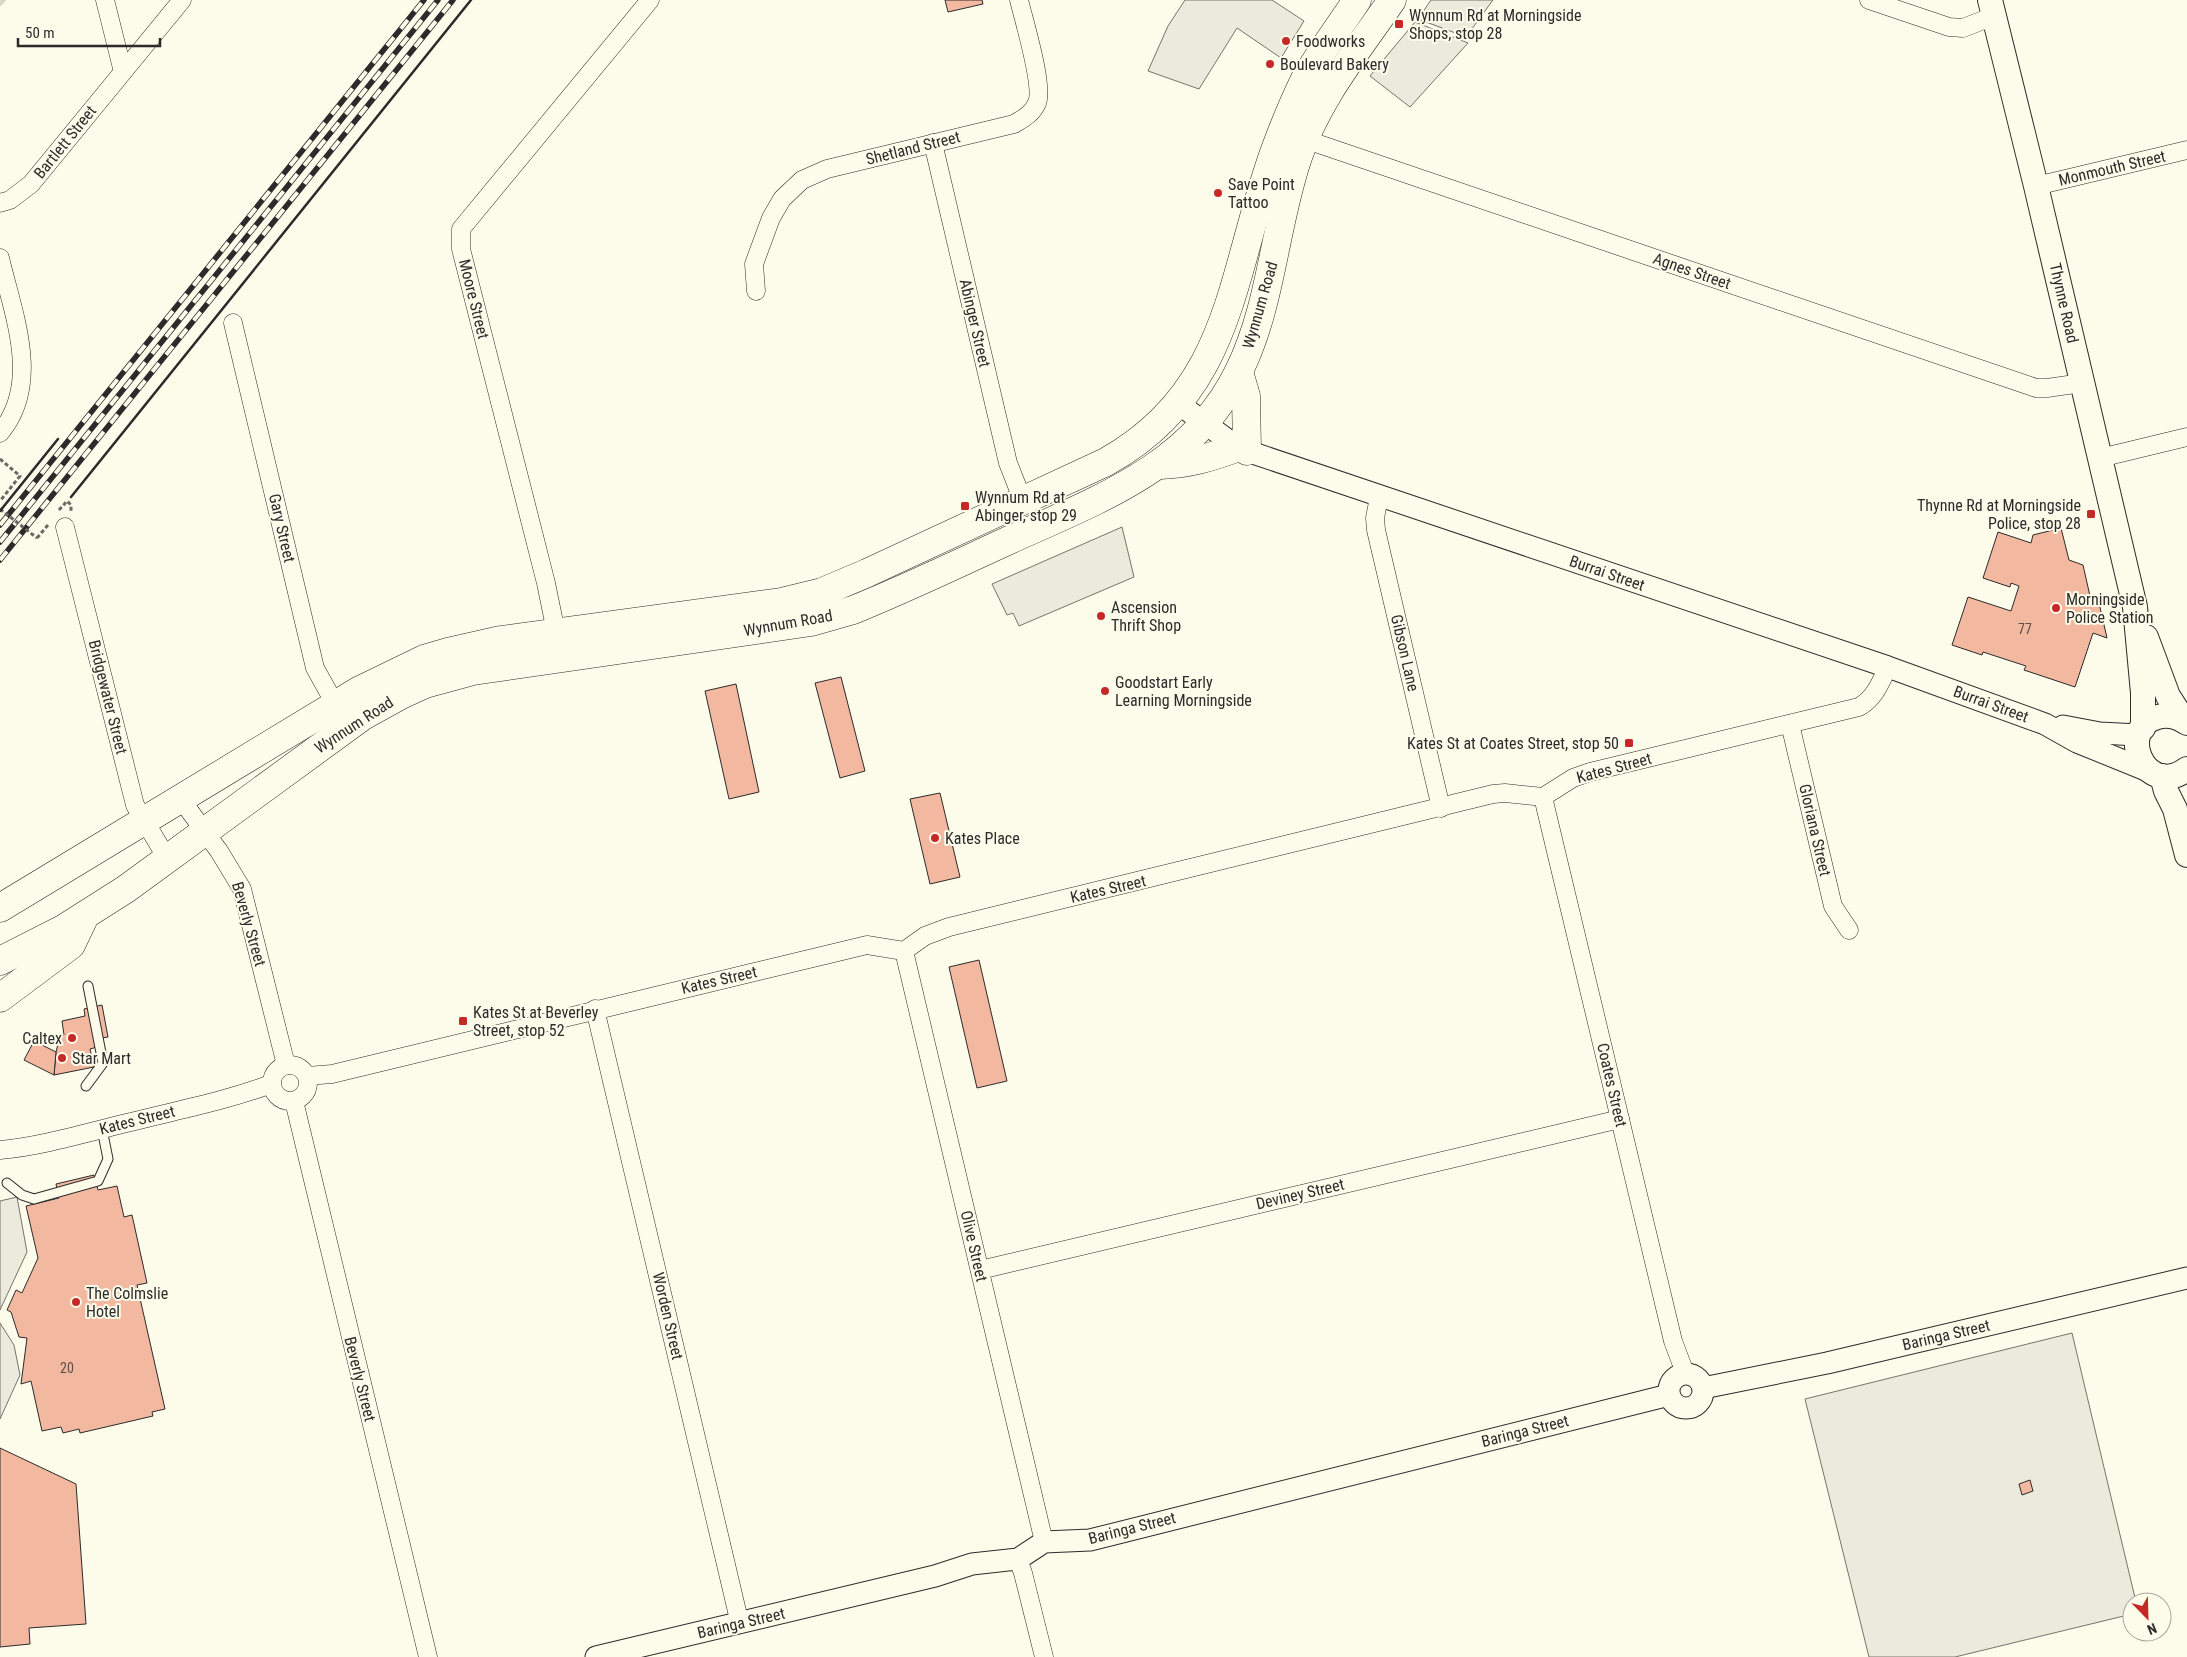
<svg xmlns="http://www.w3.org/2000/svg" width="2187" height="1657" viewBox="0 0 2187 1657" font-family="'Roboto Condensed',sans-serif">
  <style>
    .green { fill: #ecebdb; stroke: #74746e }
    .parking { fill: #eceadb; stroke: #74746e }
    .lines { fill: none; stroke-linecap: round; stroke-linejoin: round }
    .stream { stroke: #d8d7c9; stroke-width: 5.5 }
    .building { fill: #f2b8a0; stroke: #2b2b2b }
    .service-casing { stroke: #2b2b2b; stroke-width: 11 }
    .minor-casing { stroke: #2b2b2b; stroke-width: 19 }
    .tertiary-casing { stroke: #2b2b2b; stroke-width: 23 }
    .secondary-casing { stroke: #2b2b2b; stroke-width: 26 }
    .primary-casing { stroke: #2b2b2b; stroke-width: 29 }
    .path { stroke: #6a6964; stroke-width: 3; stroke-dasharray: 4 2.5; stroke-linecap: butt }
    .service { stroke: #fdfbea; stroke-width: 9 }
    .minor { stroke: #fdfbea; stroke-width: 18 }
    .tertiary { stroke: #fdfbea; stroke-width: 21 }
    .secondary { stroke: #fdfbea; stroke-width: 24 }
    .primary { stroke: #fdfbea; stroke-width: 28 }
    .rail-casing { stroke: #2b2b2b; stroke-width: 5.5 }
    .rail { stroke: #fdfbea; stroke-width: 4; stroke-dasharray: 11; stroke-linecap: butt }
    .path-bridge { stroke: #6a6964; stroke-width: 3; stroke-dasharray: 4 2.5; stroke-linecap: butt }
    .wall { stroke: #2b2b2b; stroke-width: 2.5 }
    .poi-dot { fill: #c62828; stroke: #fdfbea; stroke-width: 2 }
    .labels { text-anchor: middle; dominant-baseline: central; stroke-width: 4; stroke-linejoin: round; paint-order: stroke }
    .number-label { font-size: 14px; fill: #5d4e48 }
    .poi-label { font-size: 16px; fill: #2b2b2b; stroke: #fdfbea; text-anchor: start }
    .street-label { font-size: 16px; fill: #2b2b2b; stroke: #fdfbea }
  </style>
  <rect width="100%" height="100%" fill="#fdfbea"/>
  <polygon class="green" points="2072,1333 2136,1602 2132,1602 2132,1614 1955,1657 1869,1657 1805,1399"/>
  <g class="parking">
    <polygon points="1185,0 1272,0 1304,21 1281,58 1237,28 1199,89 1148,71 1168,26"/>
    <polygon points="1431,0 1493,0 1466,37 1418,19"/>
    <polygon points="1415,22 1468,43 1410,107 1370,76"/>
    <polygon points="1122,527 1134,577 1019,626 1013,613 1007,615 992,584"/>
    <polygon points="17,1197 27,1252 0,1310 0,1201"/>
    <polygon points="0,1323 14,1345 20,1375 0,1419"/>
  </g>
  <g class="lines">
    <polyline class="stream" points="0,3 3,0"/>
  </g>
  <g class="building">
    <polygon points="945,0 982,0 983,4 948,12"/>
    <polygon points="2061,528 2069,560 2083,565 2092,605 2099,603 2107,638 2093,633 2075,687 2024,670 2026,666 1983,652 1982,655 1952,645 1968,597 2011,611 2019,586 2011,583 2010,587 1983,578 1998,532 2031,543 2033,535"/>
    <polygon points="841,677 865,771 840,778 815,683"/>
    <polygon points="736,684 759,792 729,799 705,691"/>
    <polygon points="940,793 960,877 930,884 910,799"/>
    <polygon points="979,960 1007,1081 977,1088 949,967"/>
    <polygon points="102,1005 108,1037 95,1039 97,1047 90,1049 94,1067 54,1075 56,1052 60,1036 64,1035 62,1021 85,1016 84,1009"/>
    <polygon points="34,1041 56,1052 54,1075 24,1060"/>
    <polygon points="94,1175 98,1190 117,1186 124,1217 132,1215 147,1283 137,1285 165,1409 152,1412 153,1416 80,1433 79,1429 63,1433 61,1427 42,1431 31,1381 21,1384 27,1338 19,1337 11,1312 7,1310 16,1290 22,1293 38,1258 26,1206 59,1198 56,1184"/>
    <polygon points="0,1448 76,1484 86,1624 29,1628 30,1644 0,1647"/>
    <polygon points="2030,1480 2033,1491 2022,1495 2019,1484"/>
  </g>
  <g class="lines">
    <g class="service-casing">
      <g id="service">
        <polyline points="86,1086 103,1063 88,986"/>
        <polyline points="7,1183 22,1195 34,1199 98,1181 108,1159 102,1129"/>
      </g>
    </g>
    <g class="minor-casing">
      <g id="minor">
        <polyline points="105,0 123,72"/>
        <polyline points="1869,0 1949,27 1963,28 1994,16"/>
        <polyline points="1304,139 2036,388 2047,388 2082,383"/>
        <polyline points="933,143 1008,463 1023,501"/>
        <polyline points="2036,186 2187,150"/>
        <polyline points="0,203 10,200 31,184 182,0"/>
        <path d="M0,258C13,314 42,383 0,433"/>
        <path d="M756,291L754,264L771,218L782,199L802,180L827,169L1014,124C1024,118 1032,114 1037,103C1044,86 1024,21 1019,0"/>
        <polyline points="233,323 315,668 340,713"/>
        <polyline points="2100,458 2187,437"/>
        <polyline points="1379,497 1375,518 1376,530 1441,808"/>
        <polyline points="65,527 135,805 168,860"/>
        <polyline points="558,642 546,583 461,249 461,229 650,0"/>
        <polyline points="1790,724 1833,906 1849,930"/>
        <polyline points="1543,797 1673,1341 1685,1373"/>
        <polyline points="180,798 219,851 242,889 286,1065"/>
        <polyline points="904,951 1044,1542"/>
        <polyline points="595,1009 740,1624"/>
        <circle cx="290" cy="1083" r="18"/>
        <path d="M307,1076L332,1074L867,945L904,951L925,936L949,927L1493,794L1505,793L1543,797L1573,778L1590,772L1859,707C1875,698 1880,683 1888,667"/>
        <polyline points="294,1101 428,1657"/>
        <path d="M0,1150C44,1146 88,1132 131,1122C178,1110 226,1101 271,1084"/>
        <polyline points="980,1270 1620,1119"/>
        <polyline points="1018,1559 1023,1573 1044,1657"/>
      </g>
    </g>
    <g class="tertiary-casing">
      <g id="tertiary">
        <polyline points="1179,404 1225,438 1247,451 1888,667 2045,724 2077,742 2151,772"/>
        <polyline points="2063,726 2100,733 2138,735"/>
        <circle cx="1686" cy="1391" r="17"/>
        <polyline points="1703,1388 1827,1363 2187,1278"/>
        <polyline points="596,1657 935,1576 972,1564 1018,1559 1044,1542 1090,1540 1669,1395"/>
      </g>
    </g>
    <g class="secondary-casing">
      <g id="secondary">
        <polyline points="1990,0 2036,186 2135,607 2143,693 2143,728"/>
        <polyline points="2146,637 2168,696 2184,721"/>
        <path d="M2187,723C2180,718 2171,715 2162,716C2113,724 2144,801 2187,769"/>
        <polyline points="2162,776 2166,791 2175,809 2187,855"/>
      </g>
    </g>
    <g class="primary-casing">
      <g id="primary">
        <polyline points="1239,372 1246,396 1247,451"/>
        <path d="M1160,465C1189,464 1212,457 1239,447"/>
        <path d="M0,908L360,690L424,659L448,652L501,640L781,602L822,592L867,573L1106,462C1237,389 1230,266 1278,142C1286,121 1295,99 1305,79C1320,52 1340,26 1357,0"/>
        <path d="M0,961L63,929L126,889L363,716L401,695L425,684L473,671L811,622L853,610C905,589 955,565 1005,542C1095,501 1193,467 1239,371C1272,304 1274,227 1298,157C1317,99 1358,50 1392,0"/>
        <polyline points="0,998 71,945 83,920"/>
      </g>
    </g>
    <g class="path">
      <polyline points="0,459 20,476 0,501"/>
      <polyline points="59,510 67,501 71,505 71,511"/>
      <polyline points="37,538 48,525"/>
    </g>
    <use href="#service" class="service"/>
    <use href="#minor" class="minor"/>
    <use href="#tertiary" class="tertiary"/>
    <use href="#secondary" class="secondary"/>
    <use href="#primary" class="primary"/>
    <g class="rail-casing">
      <g id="rail">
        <polyline points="0,525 424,0"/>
        <polyline points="0,542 438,0"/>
        <polyline points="0,560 453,0"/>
      </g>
    </g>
    <use href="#rail" class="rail"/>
    <polyline class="path-bridge" points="0,509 37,538"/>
    <g class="wall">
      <polyline points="71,497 471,0"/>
      <polyline points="0,511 58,439"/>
    </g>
  </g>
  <g class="poi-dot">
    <rect x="1394" y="19" width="10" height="10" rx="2.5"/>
    <circle cx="1286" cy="41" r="5"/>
    <circle cx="1270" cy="64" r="5"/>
    <circle cx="1218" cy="193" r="5"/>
    <rect x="960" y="501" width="10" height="10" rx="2.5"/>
    <rect x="2086" y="509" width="10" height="10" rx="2.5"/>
    <circle cx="2056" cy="608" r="5"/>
    <circle cx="1101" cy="616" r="5"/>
    <circle cx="1105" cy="691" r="5"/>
    <rect x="1624" y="738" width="10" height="10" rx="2.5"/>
    <circle cx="935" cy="838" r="5"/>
    <rect x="458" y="1016" width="10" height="10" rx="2.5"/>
    <circle cx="72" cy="1038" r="5"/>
    <circle cx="62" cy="1058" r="5"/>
    <circle cx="76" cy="1302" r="5"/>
  </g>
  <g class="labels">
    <g class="number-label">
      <text x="2025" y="629">77</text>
      <text x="67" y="1368">20</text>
    </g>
    <g class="poi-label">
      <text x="1409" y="15">Wynnum Rd at Morningside<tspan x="1409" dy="18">Shops, stop 28</tspan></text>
      <text x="1296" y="41">Foodworks</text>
      <text x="1280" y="64">Boulevard Bakery</text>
      <text x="1228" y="184">Save Point<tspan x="1228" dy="18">Tattoo</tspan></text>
      <text x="975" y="497">Wynnum Rd at<tspan x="975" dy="18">Abinger, stop 29</tspan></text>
      <text x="2081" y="505" text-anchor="end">Thynne Rd at Morningside<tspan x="2081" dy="18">Police, stop 28</tspan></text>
      <text x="2066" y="599">Morningside<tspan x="2066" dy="18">Police Station</tspan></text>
      <text x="1111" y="607">Ascension<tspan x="1111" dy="18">Thrift Shop</tspan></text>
      <text x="1115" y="682">Goodstart Early<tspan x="1115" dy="18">Learning Morningside</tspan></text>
      <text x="1619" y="743" text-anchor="end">Kates St at Coates Street, stop 50</text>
      <text x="945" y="838">Kates Place</text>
      <text x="473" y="1012">Kates St at Beverley<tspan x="473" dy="18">Street, stop 52</tspan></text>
      <text x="62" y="1038" text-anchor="end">Caltex</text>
      <text x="72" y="1058">Star Mart</text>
      <text x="86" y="1293">The Colmslie<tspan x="86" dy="18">Hotel</tspan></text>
    </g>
    <g class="street-label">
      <text transform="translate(65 142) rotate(-51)">Bartlett Street</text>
      <text transform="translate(913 148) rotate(-14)">Shetland Street</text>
      <text transform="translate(2112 168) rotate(-13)">Monmouth Street</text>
      <text transform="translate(1692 271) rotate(19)">Agnes Street</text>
      <text transform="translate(474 299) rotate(76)">Moore Street</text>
      <text transform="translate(2064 303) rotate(77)">Thynne Road</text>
      <text transform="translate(1260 305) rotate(-74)">Wynnum Road</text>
      <text transform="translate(975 323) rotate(77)">Abinger Street</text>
      <text transform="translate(282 528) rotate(77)">Gary Street</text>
      <text transform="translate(1607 573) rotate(19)">Burrai Street</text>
      <text transform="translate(788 623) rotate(-10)">Wynnum Road</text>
      <text transform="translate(1405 653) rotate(77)">Gibson Lane</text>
      <text transform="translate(108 697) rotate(76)">Bridgewater Street</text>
      <text transform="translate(1991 704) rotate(20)">Burrai Street</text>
      <text transform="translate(354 725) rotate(-33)">Wynnum Road</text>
      <text transform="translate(1614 768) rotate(-15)">Kates Street</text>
      <text transform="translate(1815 830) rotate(77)">Gloriana Street</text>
      <text transform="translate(1108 889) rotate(-13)">Kates Street</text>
      <text transform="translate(249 924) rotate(74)">Beverly Street</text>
      <text transform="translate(719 980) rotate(-13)">Kates Street</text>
      <text transform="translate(1612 1085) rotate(77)">Coates Street</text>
      <text transform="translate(137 1120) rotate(-14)">Kates Street</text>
      <text transform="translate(1300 1194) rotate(-13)">Deviney Street</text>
      <text transform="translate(974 1246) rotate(77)">Olive Street</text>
      <text transform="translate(668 1316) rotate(77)">Worden Street</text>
      <text transform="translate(1946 1335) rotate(-13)">Baringa Street</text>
      <text transform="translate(360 1379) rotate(76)">Beverly Street</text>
      <text transform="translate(1525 1431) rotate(-14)">Baringa Street</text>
      <text transform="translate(1132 1528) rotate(-14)">Baringa Street</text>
      <text transform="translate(741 1623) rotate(-13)">Baringa Street</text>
    </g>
  </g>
  <g transform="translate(2147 1617) rotate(157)"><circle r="24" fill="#fdfbea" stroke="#a9a89e"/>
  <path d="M0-4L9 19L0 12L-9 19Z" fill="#c62828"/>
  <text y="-8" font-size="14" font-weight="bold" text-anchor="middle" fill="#2b2b2b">N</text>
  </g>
  <path d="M18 38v8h142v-8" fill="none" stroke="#2b2b2b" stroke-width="2.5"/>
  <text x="25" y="38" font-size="15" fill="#2b2b2b" stroke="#fdfbea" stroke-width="4" paint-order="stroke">50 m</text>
</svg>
